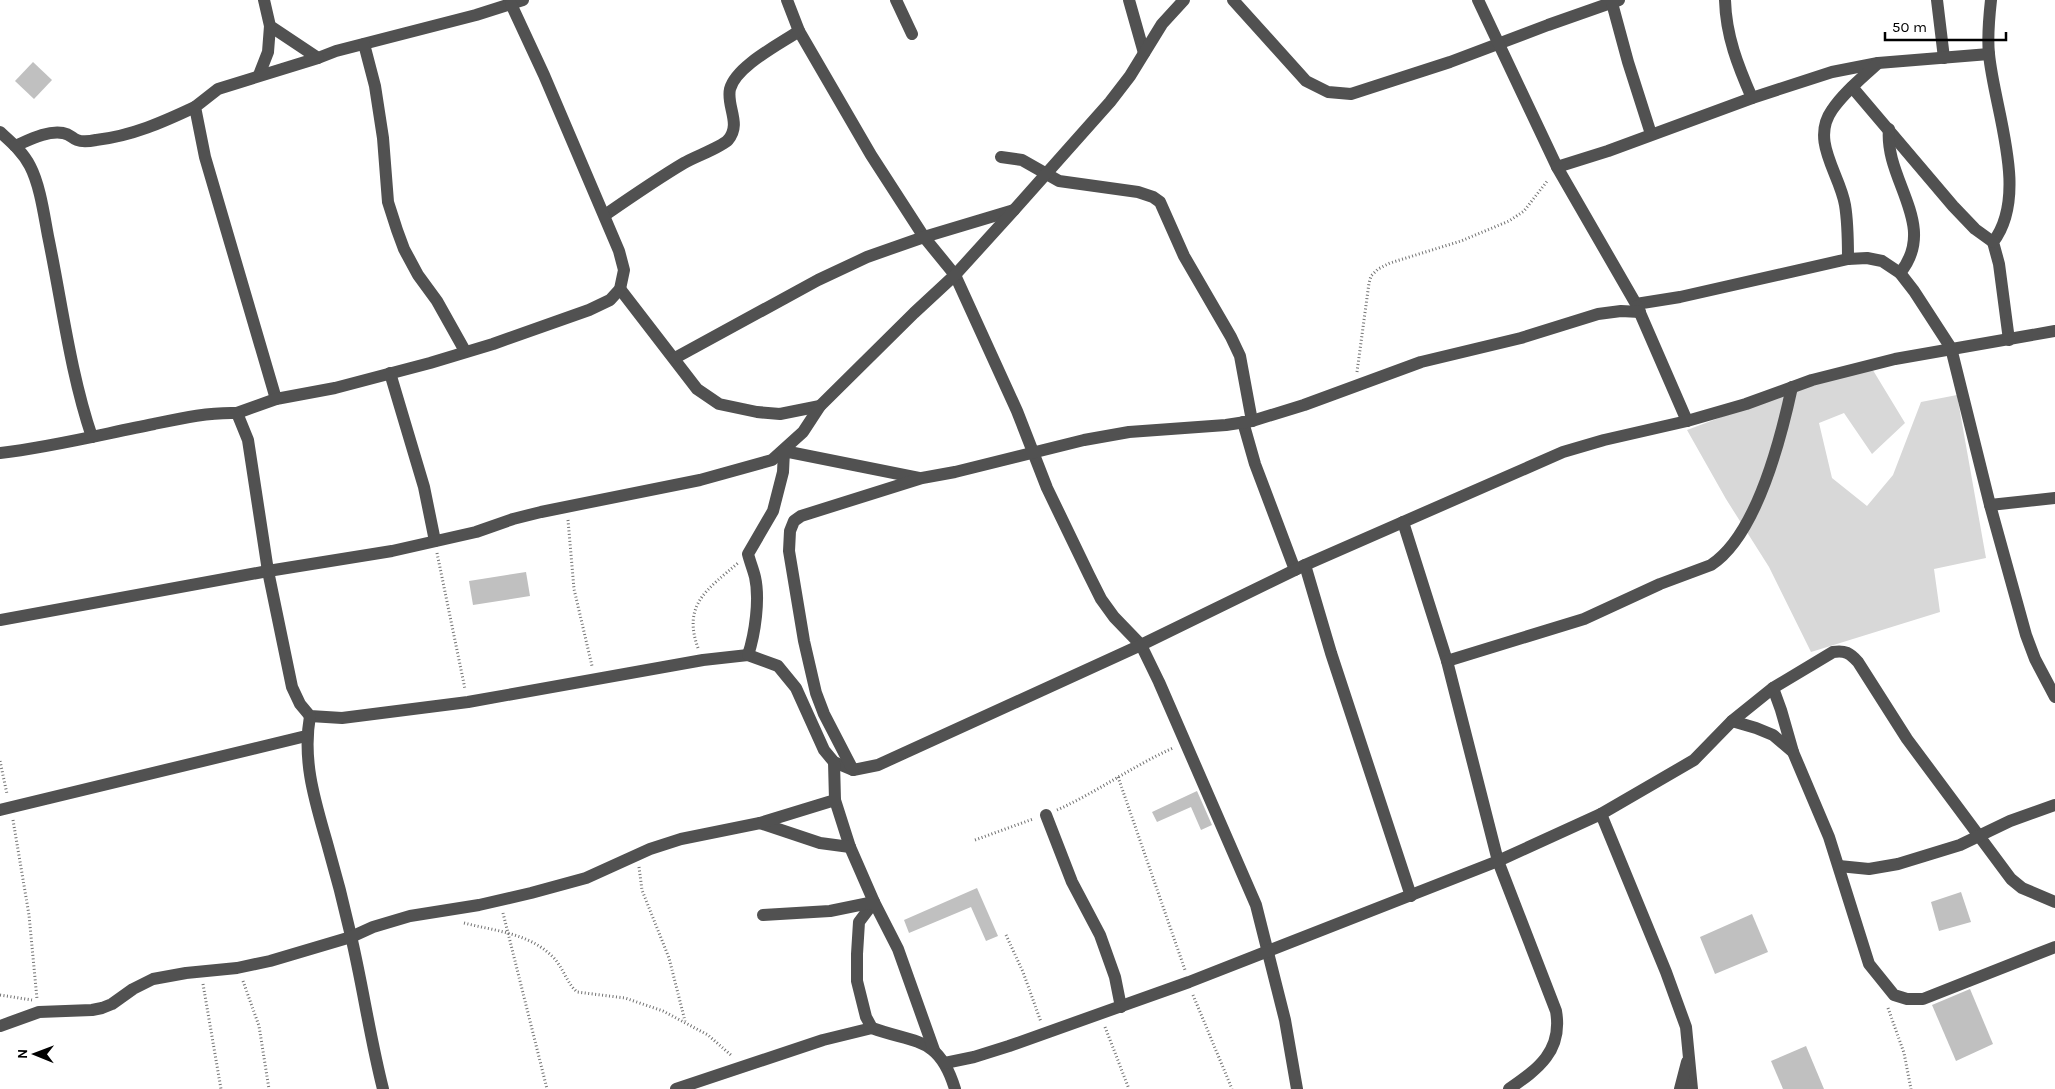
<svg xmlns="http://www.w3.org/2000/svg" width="2055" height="1089" viewBox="0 0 2055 1089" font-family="Karla,sans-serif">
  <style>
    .green { fill: #d8d8d8 }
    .building { fill: #c0c0c0 }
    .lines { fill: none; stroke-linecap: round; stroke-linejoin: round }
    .path { stroke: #737373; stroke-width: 3; stroke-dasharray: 1 2.5; stroke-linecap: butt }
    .minor { stroke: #515151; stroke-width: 12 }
  </style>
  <rect width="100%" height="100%" fill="#fff"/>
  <polygon class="green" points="1868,362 1905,423 1872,454 1844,413 1819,423 1832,478 1867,506 1893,475 1921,402 1957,395 1986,558 1934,569 1940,612 1811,652 1769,567 1726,499 1687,430"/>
  <g class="building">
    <polygon points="33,62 52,80 34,99 15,81"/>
    <polygon points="526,572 530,596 473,605 469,581"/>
    <polygon points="1197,791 1212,825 1201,830 1191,807 1157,822 1152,812"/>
    <polygon points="977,888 998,936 986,941 971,907 909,933 904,920"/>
    <polygon points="1961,892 1971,922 1939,931 1931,902"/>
    <polygon points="1752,914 1768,952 1715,974 1700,937"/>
    <polygon points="1970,989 1993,1044 1956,1061 1932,1005"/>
    <polygon points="1806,1046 1824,1089 1783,1089 1771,1061"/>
  </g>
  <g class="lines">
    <g class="path">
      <polyline points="1357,372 1369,283 1371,276 1378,269 1390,263 1461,241 1509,221 1524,211 1548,180"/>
      <polyline points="568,520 574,589 592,666"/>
      <polyline points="437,553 465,689"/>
      <path d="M698,648C682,604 708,589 738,563"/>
      <polyline points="0,761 7,794"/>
      <polyline points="1118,777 1185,970"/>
      <path d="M1057,810C1097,792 1133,766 1173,748"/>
      <polyline points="13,820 29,915 37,999"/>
      <polyline points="975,840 1033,819"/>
      <polyline points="639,867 642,890 669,958 685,1021"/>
      <polyline points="503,913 547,1089"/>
      <path d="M464,923C495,931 529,933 553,957C563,967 566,982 577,992L625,998L663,1011L708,1035L732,1056"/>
      <polyline points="1006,935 1023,972 1041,1022"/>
      <polyline points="243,981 259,1026 269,1089"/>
      <polyline points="203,984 221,1089"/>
      <polyline points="0,995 32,1000"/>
      <polyline points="1193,995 1232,1089"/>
      <polyline points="1888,1008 1904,1053 1911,1089"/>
      <polyline points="1105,1027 1129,1089"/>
    </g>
    <g class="minor">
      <polyline points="264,0 270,26 318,58 336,51 476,15 523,0"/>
      <polyline points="787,0 799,31 871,155 924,237 955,275 1017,411 1047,488 1089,575 1101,599 1114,617 1141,645 1159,682 1256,905 1285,1020 1297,1089"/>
      <polyline points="896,0 912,34"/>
      <polyline points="1129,0 1144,53"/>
      <polyline points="1233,0 1306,81 1328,92 1351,94 1450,62 1548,25 1619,0"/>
      <polyline points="1478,0 1557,167 1636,304 1680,297 1848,259 1867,258 1882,261 1900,273 1914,291 1951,348 1990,505 2026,635 2035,659 2055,697"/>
      <path d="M1725,0C1726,36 1738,66 1752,98"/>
      <polyline points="1937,0 1944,58"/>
      <path d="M1991,0C1989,18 1987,36 1989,54C1994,109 2030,194 1993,242L1999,264L2009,340"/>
      <polyline points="1612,3 1628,62 1651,134"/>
      <polyline points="364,44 375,86 383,138 388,202 397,230 404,249 418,275 437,301 465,351"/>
      <polyline points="259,75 268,52 270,26"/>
      <polyline points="1852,87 1953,206 1975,229 1993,242"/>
      <path d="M1889,129C1884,180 1939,225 1900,273"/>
      <path d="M0,132C11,142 23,152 30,166C40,185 44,215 48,236C62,303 70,372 92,437"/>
      <path d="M15,146C29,140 48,130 63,133C70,134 72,138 77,140C82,142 91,141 96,140C132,136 163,122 195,107"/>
      <polyline points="1001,157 1022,160 1059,181 1138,192 1153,197 1160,202 1184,256 1231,337 1240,356 1252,421"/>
      <polyline points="1557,167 1608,151 1752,98 1832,72 1878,63 1989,54"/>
      <path d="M605,215C631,197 657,179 684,163C694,157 722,147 728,140C742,124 726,106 730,89C736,66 780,44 799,31"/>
      <path d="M1848,259C1848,241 1848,223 1845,205C1840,174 1810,141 1832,110C1844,92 1862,78 1878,63"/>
      <polyline points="620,289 697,389 719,404 757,412 780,414 820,406"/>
      <polyline points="1637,306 1687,421"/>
      <polyline points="675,358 818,280 867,257 924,237 1014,210"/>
      <polyline points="390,373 424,487 435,541"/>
      <polyline points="276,399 205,157 195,107 218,89 318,58"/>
      <polyline points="237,413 276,399 335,388 430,363 493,344 589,310 610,300 620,289 624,270 619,251 544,75 511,4"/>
      <polyline points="1243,422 1255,464 1295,570"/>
      <path d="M0,453C52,447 103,434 154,424C182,418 209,412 237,413L248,440L268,571L292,687L300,704L310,716L342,718L468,702L703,660L748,655L778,666L796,688L824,750L834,762L853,770L878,765L1141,645L1305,565L1563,452L1604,440L1687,421L1746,404L1812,380L1895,359L2055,331"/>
      <polyline points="1990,505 2055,498"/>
      <path d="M1403,522L1447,661L1498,861L1556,1011C1563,1051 1538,1069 1509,1089"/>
      <polyline points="1305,565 1331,653 1411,896"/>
      <polyline points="0,620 268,571 392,551 476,532 513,519 541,512 700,480 772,460 803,432 820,406 914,313 955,275 1014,210 1110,102 1130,76 1162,24 1184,0"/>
      <path d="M748,655C755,634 760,599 755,577C753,569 750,562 748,554L773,511L783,472L784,451L919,478"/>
      <path d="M1447,661L1584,619L1660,584L1711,565C1757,535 1781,438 1792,387"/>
      <polyline points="1773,688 1781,710 1793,752"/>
      <path d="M310,716C302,761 315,801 327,843C336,874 344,905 351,936C363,987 370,1038 383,1089"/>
      <polyline points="1732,721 1756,728 1773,735 1793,752 1829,837 1869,964 1894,995 1907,999 1923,999 2055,947"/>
      <polyline points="853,770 824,714 816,693 804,641 789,551 790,531 794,521 801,516 922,478 955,472 1084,440 1129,432 1226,425 1252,421 1304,405 1421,362 1521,338 1598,314 1621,311 1640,312"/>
      <path d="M835,800L850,847L874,902L859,922L857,954V981L866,1017L872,1028C916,1044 939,1036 955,1089"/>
      <polyline points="0,810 306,736"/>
      <path d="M1601,814L1694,760L1732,721L1773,688L1833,652C1845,650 1850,653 1858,662L1907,739L2011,879L2022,888L2055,902"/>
      <polyline points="1046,815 1072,882 1100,935 1115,977 1121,1007"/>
      <polyline points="760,823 820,843 850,847"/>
      <polyline points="1839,866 1869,869 1898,864 1960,845 2010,821 2055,805"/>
      <polyline points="763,915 830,911 874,902 898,949 934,1050"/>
      <polyline points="0,1026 39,1012 92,1010 102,1008 112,1004 133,989 153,979 186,973 237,968 270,961 351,937 373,927 410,916 479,905 531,893 586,878 650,849 681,839 760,823 835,800 834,762"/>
      <polyline points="945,1063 974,1057 1009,1046 1189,982 1498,861 1601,814 1666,972 1686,1027 1692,1089"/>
      <polyline points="676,1089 823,1040 872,1028"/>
      <polyline points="1680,1089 1687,1062"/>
    </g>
  </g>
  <g transform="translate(35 1054) rotate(271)" stroke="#ffffff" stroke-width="4" paint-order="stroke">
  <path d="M0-4L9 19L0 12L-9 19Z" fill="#000000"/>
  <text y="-8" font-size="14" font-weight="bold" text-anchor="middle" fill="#000000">N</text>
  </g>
  <path d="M1885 32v8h121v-8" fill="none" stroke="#000000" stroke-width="2.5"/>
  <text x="1892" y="32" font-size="15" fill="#000000" stroke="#ffffff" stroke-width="4" paint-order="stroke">50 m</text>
</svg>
